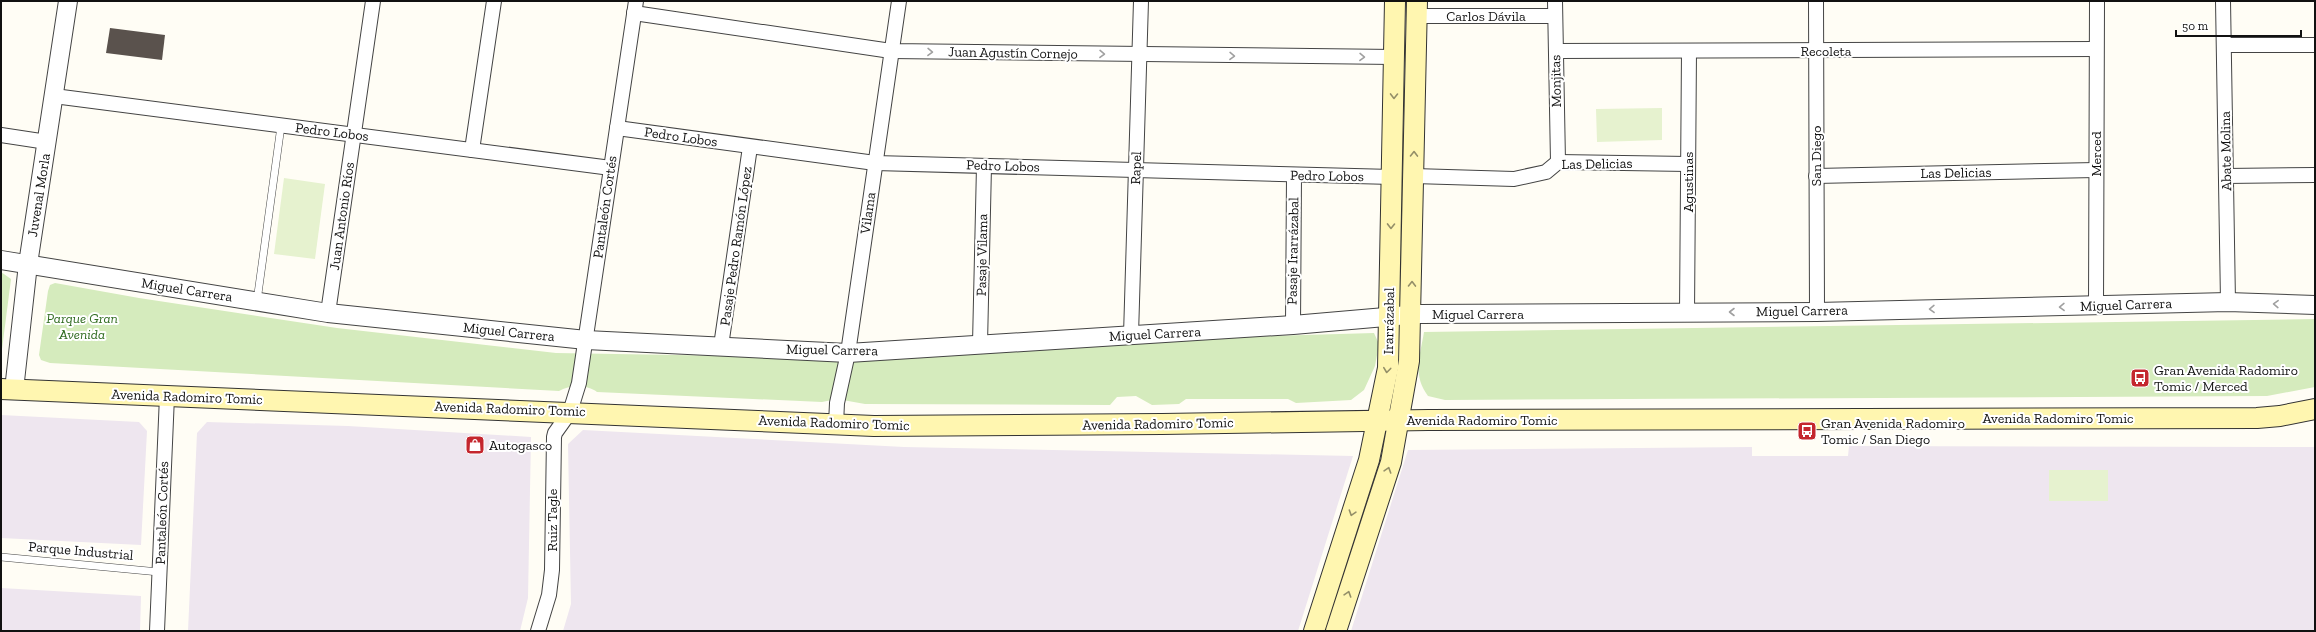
<svg xmlns="http://www.w3.org/2000/svg" width="2316" height="632" viewBox="0 0 2316 632" font-family="'Zilla Slab',serif">
  <style>
    .industrial { fill: #eee6ef }
    .green { fill: #d5ebbd }
    .pitch { fill: #e6f2cf }
    .building { fill: #5a524d }
    .lines { fill: none; stroke-linecap: round; stroke-linejoin: round }
    .service-casing { stroke: #444; stroke-width: 8 }
    .minor-casing { stroke: #444; stroke-width: 16 }
    .tertiary-casing { stroke: #444; stroke-width: 20 }
    .secondary-casing { stroke: #333; stroke-width: 22 }
    .service { stroke: #fff; stroke-width: 7 }
    .minor { stroke: #fff; stroke-width: 14 }
    .tertiary { stroke: #fff; stroke-width: 18 }
    .secondary { stroke: #fff6b0; stroke-width: 20 }
    .oneway { stroke: #a0a0a0 }
    .oneway2 { stroke: #948f68 }
    .labels { text-anchor: middle; dominant-baseline: central; stroke-width: 4; stroke-linejoin: round; paint-order: stroke }
    .street-label { font-size: 14px; fill: #111; stroke: #fff }
    .park-label { font-size: 14px; font-style: italic; fill: #2f6b1f; stroke: #fff }
    .poi-label { font-size: 14px; fill: #111; stroke: #fff; text-anchor: start }
  </style>
  <rect width="100%" height="100%" fill="#fffdf5"/>
  <g class="industrial">
    <polygon points="1,415 139,422 147,431 141,545 1,538"/>
    <polygon points="207,422 348,426 531,437 528,598 520,631 188,631 197,433"/>
    <polygon points="583,430 904,447 1353,456 1298,631 563,631 571,604 568,444"/>
    <polygon points="1849,446 2315,447 2315,631 1351,631 1408,450 1752,447 1752,456 1848,456"/>
    <polygon points="1,588 141,596 140,631 1,631"/>
  </g>
  <g class="green">
    <polygon points="1,272 11,279 1,357"/>
    <path d="M55,283L139,298L337,328L556,353L849,358L1131,340L1374,333L1379,344L1375,366L1364,390L1351,400L1296,403L1288,399H1186L1179,404L1152,405L1136,396L1117,397L1110,405L865,404L837,399L822,402L597,392C587,384 569,385 559,391L50,363L41,360L39,355L48,291L50,285Z"/>
    <path d="M2315,319V387L2267,396L1445,400L1428,396C1412,374 1420,357 1424,332Z"/>
  </g>
  <g class="pitch">
    <polygon points="1662,108 1662,140 1597,142 1596,109"/>
    <polygon points="284,178 325,184 315,259 274,254"/>
    <rect x="2049" y="470" width="59" height="31"/>
  </g>
  <polygon class="building" points="110,28 165,35 162,60 106,53"/>
  <g class="lines">
    <g class="service-casing">
      <g id="service">
        <polyline points="257,301 281,126"/>
        <polyline points="1,557 159,572"/>
      </g>
    </g>
    <g class="minor-casing">
      <g id="minor">
        <polyline points="1555,1 1558,162"/>
        <polyline points="1816,1 1817,312"/>
        <polyline points="2223,1 2228,302"/>
        <polyline points="634,13 891,51 1394,57"/>
        <polyline points="1416,16 1555,16"/>
        <polyline points="2224,45 2315,45"/>
        <polyline points="1556,51 2096,49"/>
        <polyline points="54,96 611,168"/>
        <polyline points="617,128 875,163 1392,177"/>
        <polyline points="1,135 47,142"/>
        <polyline points="472,150 494,1"/>
        <polyline points="1414,176 1514,179 1546,172 1558,162 1688,164"/>
        <polyline points="1816,176 2096,170"/>
        <polyline points="2226,176 2315,175"/>
        <polyline points="2096,306 2097,1"/>
        <polyline points="328,313 373,1"/>
        <polyline points="1687,313 1689,51"/>
        <polyline points="1293,325 1294,176"/>
        <polyline points="1131,335 1141,1"/>
        <polyline points="980,344 984,166"/>
        <polyline points="721,346 750,147"/>
        <polyline points="836,424 837,403 848,353 899,1"/>
        <polyline points="157,631 167,396"/>
        <polyline points="538,631 549,595 552,570 554,437 555,433 570,412 579,383 636,1"/>
      </g>
    </g>
    <g class="tertiary-casing">
      <g id="tertiary">
        <polyline points="1,260 328,313 586,340 848,353 1293,325 1420,314 1817,312 2228,302 2315,305"/>
        <polyline points="14,390 28,264 68,1"/>
      </g>
    </g>
    <g class="secondary-casing">
      <g id="secondary">
        <polyline points="1,389 874,426 1162,424 1428,420 2257,418 2280,416 2315,409"/>
        <polyline points="1314,631 1369,460 1388,368 1395,1"/>
        <polyline points="1336,631 1391,462 1409,361 1417,1"/>
      </g>
    </g>
    <use href="#service" class="service"/>
    <use href="#minor" class="minor"/>
    <use href="#tertiary" class="tertiary"/>
    <use href="#secondary" class="secondary"/>
  </g>
  <defs><path id="oneway-chevron" d="M-2-3.5L2.5 0L-2 3.5" fill="none" stroke-width="1.6" stroke-linecap="round" stroke-linejoin="round"/></defs>
  <g class="oneway">
    <use href="#oneway-chevron" transform="translate(930 52) rotate(1)"/>
    <use href="#oneway-chevron" transform="translate(1102 54) rotate(1)"/>
    <use href="#oneway-chevron" transform="translate(1232 56) rotate(1)"/>
    <use href="#oneway-chevron" transform="translate(1362 57) rotate(1)"/>
    <use href="#oneway-chevron" transform="translate(2276 304) rotate(-178)"/>
    <use href="#oneway-chevron" transform="translate(2062 307) rotate(179)"/>
    <use href="#oneway-chevron" transform="translate(1932 309) rotate(179)"/>
    <use href="#oneway-chevron" transform="translate(1732 312) rotate(180)"/>
  </g>
  <g class="oneway2">
    <use href="#oneway-chevron" transform="translate(1394 96) rotate(91)"/>
    <use href="#oneway-chevron" transform="translate(1414 154) rotate(-89)"/>
    <use href="#oneway-chevron" transform="translate(1391 226) rotate(91)"/>
    <use href="#oneway-chevron" transform="translate(1412 284) rotate(-89)"/>
    <use href="#oneway-chevron" transform="translate(1387 370) rotate(97)"/>
    <use href="#oneway-chevron" transform="translate(1388 470) rotate(-72)"/>
    <use href="#oneway-chevron" transform="translate(1352 513) rotate(108)"/>
    <use href="#oneway-chevron" transform="translate(1348 594) rotate(-72)"/>
  </g>
  <defs>
    <g id="bus-square" transform="scale(1)"><rect x="-9" y="-9" width="18" height="18" rx="4" fill="#c4262e" stroke="#fff"/><path d="M-5-6H5V4H4V6H2V4H-2V6H-4V4H-5ZM-3.5-4V0h7V-4ZM-3.5 1.2v1.5H-2V1.2ZM2 1.2v1.5H3.5V1.2Z" fill="#fff"/></g>
    <g id="shop-square" transform="scale(1)"><rect x="-9" y="-9" width="18" height="18" rx="4" fill="#c4262e" stroke="#fff"/><path d="M-5-2.5h2.3a2.7 3.5 0 0 1 5.4 0H5L5.5 6h-11ZM-1.5-2.5h3a1.5 2.3 0 0 0-3 0Z" fill="#fff"/></g>
  </defs>
  <g fill-rule="evenodd">
    <use href="#bus-square" x="2140" y="378"/>
    <use href="#bus-square" x="1807" y="431"/>
    <use href="#shop-square" x="475" y="445"/>
  </g>
  <g class="labels">
    <g class="street-label">
      <text x="1486" y="16">Carlos Dávila</text>
      <text x="1826" y="51">Recoleta</text>
      <text transform="translate(1013 53) rotate(1)">Juan Agustín Cornejo</text>
      <text transform="translate(1556 81) rotate(-91)">Monjitas</text>
      <text transform="translate(332 132) rotate(7)">Pedro Lobos</text>
      <text transform="translate(681 137) rotate(8)">Pedro Lobos</text>
      <text transform="translate(2226 151) rotate(-91)">Abate Molina</text>
      <text transform="translate(2096 154) rotate(-90)">Merced</text>
      <text transform="translate(1816 156) rotate(-90)">San Diego</text>
      <text transform="translate(1597 164) rotate(-1)">Las Delicias</text>
      <text transform="translate(1003 166) rotate(2)">Pedro Lobos</text>
      <text transform="translate(1136 168) rotate(-88)">Rapel</text>
      <text transform="translate(1956 173) rotate(-1)">Las Delicias</text>
      <text transform="translate(1327 176) rotate(1)">Pedro Lobos</text>
      <text transform="translate(1688 182) rotate(-90)">Agustinas</text>
      <text transform="translate(39 195) rotate(-81)">Juvenal Morla</text>
      <text transform="translate(605 207) rotate(-82)">Pantaleón Cortés</text>
      <text transform="translate(868 213) rotate(-82)">Vilama</text>
      <text transform="translate(342 216) rotate(-82)">Juan Antonio Ríos</text>
      <text transform="translate(736 246) rotate(-82)">Pasaje Pedro Ramón López</text>
      <text transform="translate(1293 251) rotate(-89)">Pasaje Irarrázabal</text>
      <text transform="translate(982 255) rotate(-89)">Pasaje Vilama</text>
      <text transform="translate(187 290) rotate(9)">Miguel Carrera</text>
      <text transform="translate(2126 305) rotate(-2)">Miguel Carrera</text>
      <text transform="translate(1802 311) rotate(-1)">Miguel Carrera</text>
      <text x="1478" y="314">Miguel Carrera</text>
      <text transform="translate(1389 321) rotate(-89)">Irarrázabal</text>
      <text transform="translate(509 332) rotate(6)">Miguel Carrera</text>
      <text transform="translate(1155 334) rotate(-3)">Miguel Carrera</text>
      <text transform="translate(832 350) rotate(1)">Miguel Carrera</text>
      <text transform="translate(187 397) rotate(2)">Avenida Radomiro Tomic</text>
      <text transform="translate(510 409) rotate(2)">Avenida Radomiro Tomic</text>
      <text x="2058" y="418">Avenida Radomiro Tomic</text>
      <text x="1482" y="420">Avenida Radomiro Tomic</text>
      <text transform="translate(834 423) rotate(2)">Avenida Radomiro Tomic</text>
      <text transform="translate(1158 424) rotate(-1)">Avenida Radomiro Tomic</text>
      <text transform="translate(162 513) rotate(-88)">Pantaleón Cortés</text>
      <text transform="translate(552 520) rotate(-90)">Ruiz Tagle</text>
      <text transform="translate(81 551) rotate(5)">Parque Industrial</text>
    </g>
    <g class="park-label">
      <text x="82" y="318">Parque Gran<tspan x="82" dy="16">Avenida</tspan></text>
    </g>
    <g class="poi-label">
      <text x="2154" y="370">Gran Avenida Radomiro<tspan x="2154" dy="16">Tomic / Merced</tspan></text>
      <text x="1821" y="423">Gran Avenida Radomiro<tspan x="1821" dy="16">Tomic / San Diego</tspan></text>
      <text x="489" y="445">Autogasco</text>
    </g>
  </g>
  <rect width="2316" height="632" fill="none" stroke="#111111" stroke-width="4"/>
  <path d="M2176 30v6h125v-6" fill="none" stroke="#111111" stroke-width="2"/>
  <text x="2182" y="30" font-size="12" fill="#111111" stroke="#ffffff" stroke-width="3" paint-order="stroke">50 m</text>
</svg>
